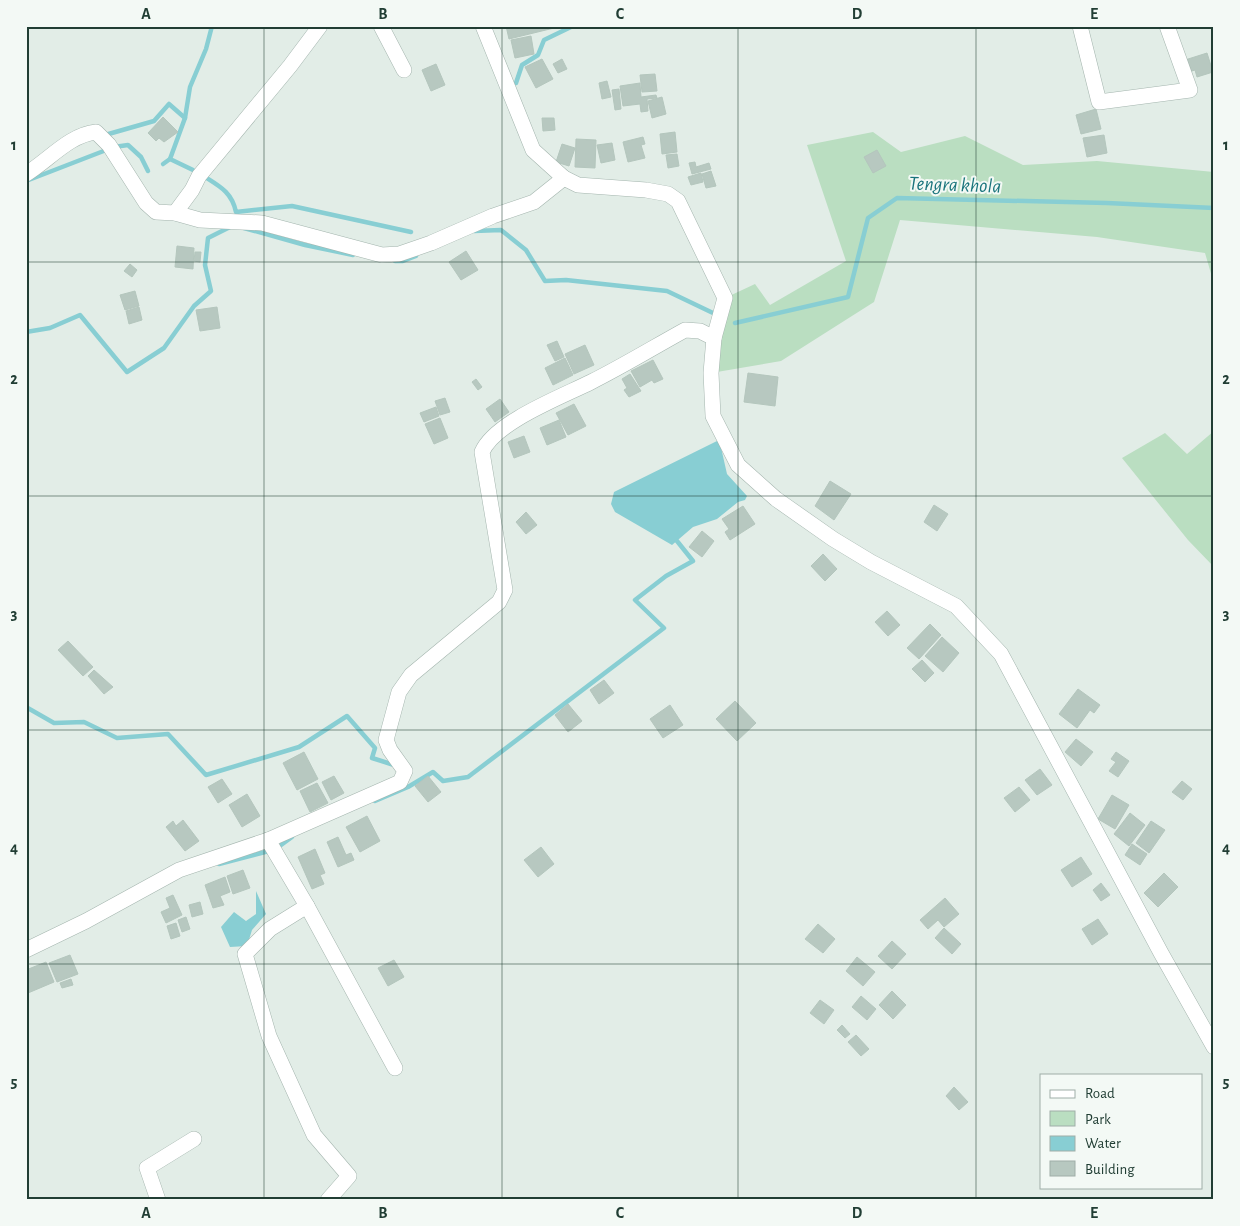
<svg xmlns="http://www.w3.org/2000/svg" width="1240" height="1226" viewBox="0 0 1240 1226" font-family="'Alegreya Sans',sans-serif">
  <style>
    .green { fill: #badec1 }
    .water { fill: #88ced3 }
    .lines { fill: none; stroke-linecap: round; stroke-linejoin: round }
    .stream { stroke: #88ced3; stroke-width: 4.5 }
    .building { fill: #b7c8c0; stroke: #b4c6bd }
    .street-casing { stroke: #a4b5ae; stroke-width: 16 }
    .street { stroke: #fff; stroke-width: 15 }
    .grid { fill: none; stroke: #213e34; stroke-width: 1; stroke-opacity: 0.55 }
    .labels { text-anchor: middle; dominant-baseline: central; stroke-width: 4; stroke-linejoin: round; paint-order: stroke }
    .water-label { font-size: 20px; font-style: italic; fill: #19747c; stroke: #f3f9f5 }
    .neatline { fill: none; stroke: #213e34; stroke-width: 2 }
    .grid-label { font-size: 16px; text-anchor: middle; font-weight: bold; fill: #213e34 }
  </style>
  <rect width="100%" height="100%" fill="#e2ede7"/>
  <g class="green">
    <polygon points="873,132 901,152 965,136 1023,165 1097,161 1214,172 1214,284 1205,253 1097,237 900,220 874,302 781,361 711,373 725,298 755,284 770,305 846,261 807,145"/>
    <polygon points="1214,431 1214,567 1188,540 1122,458 1165,433 1187,454"/>
  </g>
  <g class="water">
    <polygon points="717,441 720,443 727,474 747,496 745,500 738,502 717,519 693,527 672,545 615,512 611,504 614,492"/>
    <polygon points="256,891 266,914 252,930 247,946 230,947 221,927 234,912 246,921 256,914"/>
  </g>
  <g class="lines">
    <g class="stream">
      <polyline points="516,83 522,65 538,55 544,40 573,26"/>
      <polyline points="105,135 154,121 169,104 185,118"/>
      <polyline points="163,164 170,159"/>
      <polyline points="193,170 170,159 185,118 190,87 206,49 212,26"/>
      <path d="M205,177C221,187 232,193 236,212L292,206L411,232"/>
      <polyline points="26,181 114,147 128,145 141,157 148,171"/>
      <polyline points="244,228 305,245 353,255"/>
      <polyline points="474,231 501,230 526,250 545,281 566,280 667,291 713,313"/>
      <polyline points="395,261 403,261 416,256"/>
      <polyline points="735,323 848,297 868,218 897,198 1107,203 1214,208"/>
      <polyline points="26,332 50,328 80,315 127,372 164,348 194,306 211,291 205,265 208,238 230,227"/>
      <polyline points="26,707 54,723 84,722 117,738 168,734 206,775 299,747 347,716 375,748 372,758 394,765"/>
      <polyline points="375,801 408,787 433,772 443,781 468,777 664,628 635,600 666,576 693,561 677,541"/>
      <polyline points="281,845 292,837"/>
      <polyline points="219,864 269,851"/>
    </g>
  </g>
  <g class="building">
    <polygon points="506,26 553,26 554,28 509,39"/>
    <polygon points="531,36 534,54 515,58 511,40"/>
    <polygon points="1207,53 1213,72 1197,77 1195,70 1189,72 1185,60"/>
    <polygon points="542,59 553,79 536,88 525,67"/>
    <polygon points="562,59 567,69 558,73 553,64"/>
    <polygon points="436,64 445,85 431,91 422,70"/>
    <polygon points="655,74 657,91 642,92 640,75"/>
    <polygon points="607,81 611,97 602,99 599,83"/>
    <polygon points="640,83 641,97 656,95 657,98 647,99 648,111 641,112 640,104 623,106 620,86"/>
    <polygon points="619,89 621,109 615,110 612,90"/>
    <polygon points="662,97 666,114 652,118 648,101"/>
    <polygon points="1096,109 1101,129 1081,134 1076,115"/>
    <polygon points="163,117 178,132 164,142 159,138 156,141 148,133"/>
    <polygon points="542,118 554,118 555,130 543,131"/>
    <polygon points="675,132 677,152 662,154 660,134"/>
    <polygon points="1104,135 1107,153 1087,157 1083,138"/>
    <polygon points="643,137 645,144 641,145 645,158 628,162 623,142"/>
    <polygon points="576,139 596,140 595,168 575,167"/>
    <polygon points="612,143 615,160 601,163 597,145"/>
    <polygon points="562,144 575,148 569,166 556,162"/>
    <polygon points="877,150 886,166 873,173 864,157"/>
    <polygon points="677,154 679,166 668,168 666,155"/>
    <polygon points="695,162 696,167 709,163 711,169 692,174 689,163"/>
    <polygon points="711,171 716,186 706,188 702,174"/>
    <polygon points="701,173 703,182 691,185 688,177"/>
    <polygon points="177,246 194,248 193,269 175,267"/>
    <polygon points="466,251 478,270 461,280 449,262"/>
    <polygon points="195,252 201,252 200,262 194,261"/>
    <polygon points="130,264 137,270 132,277 124,271"/>
    <polygon points="135,291 139,306 125,310 120,295"/>
    <polygon points="139,307 142,320 129,324 126,311"/>
    <polygon points="217,307 220,328 200,331 196,310"/>
    <polygon points="557,341 564,357 555,361 547,345"/>
    <polygon points="585,345 594,365 574,374 565,354"/>
    <polygon points="565,358 573,375 553,385 545,368"/>
    <polygon points="653,360 663,379 654,383 652,380 640,387 631,371"/>
    <polygon points="748,373 778,377 775,406 744,402"/>
    <polygon points="630,374 641,391 629,397 624,390 627,388 622,379"/>
    <polygon points="476,379 482,387 478,390 472,382"/>
    <polygon points="445,398 450,412 440,415 435,401"/>
    <polygon points="500,399 509,412 495,422 486,409"/>
    <polygon points="574,404 586,426 568,435 556,413"/>
    <polygon points="436,407 439,416 424,422 420,413"/>
    <polygon points="440,418 448,438 434,444 425,424"/>
    <polygon points="559,420 566,437 547,445 540,428"/>
    <polygon points="524,436 530,452 514,458 508,442"/>
    <polygon points="830,481 851,494 834,520 815,506"/>
    <polygon points="934,505 948,514 937,531 924,522"/>
    <polygon points="743,506 755,524 730,540 725,532 729,529 722,519"/>
    <polygon points="526,512 537,525 526,534 516,522"/>
    <polygon points="702,531 714,541 702,557 689,547"/>
    <polygon points="823,554 837,569 825,581 811,566"/>
    <polygon points="887,611 900,625 888,636 875,622"/>
    <polygon points="930,624 941,635 919,659 907,648"/>
    <polygon points="942,637 959,653 943,672 925,656"/>
    <polygon points="68,641 93,667 83,676 58,650"/>
    <polygon points="922,660 934,673 925,682 912,669"/>
    <polygon points="94,670 113,687 104,694 88,676"/>
    <polygon points="604,680 614,693 599,704 590,690"/>
    <polygon points="1078,689 1100,705 1094,713 1090,710 1077,728 1059,714"/>
    <polygon points="735,701 756,723 737,741 716,719"/>
    <polygon points="568,704 582,721 568,732 555,715"/>
    <polygon points="670,705 683,725 663,738 650,719"/>
    <polygon points="1076,739 1093,752 1081,766 1065,752"/>
    <polygon points="304,752 318,779 297,790 283,763"/>
    <polygon points="1116,752 1129,761 1118,777 1109,771 1116,762 1111,759"/>
    <polygon points="1040,769 1052,785 1037,795 1025,780"/>
    <polygon points="334,776 344,793 331,800 322,782"/>
    <polygon points="428,776 441,792 428,802 415,786"/>
    <polygon points="222,779 232,794 218,803 208,787"/>
    <polygon points="1182,781 1192,789 1183,800 1172,792"/>
    <polygon points="317,783 328,803 310,812 300,791"/>
    <polygon points="1019,787 1030,800 1015,812 1004,798"/>
    <polygon points="247,794 260,816 242,827 229,805"/>
    <polygon points="1112,795 1129,805 1115,829 1098,819"/>
    <polygon points="1130,813 1145,825 1129,846 1114,834"/>
    <polygon points="367,816 380,841 360,852 346,827"/>
    <polygon points="183,820 199,841 185,851 166,827 173,821 176,826"/>
    <polygon points="1151,821 1165,830 1149,853 1136,843"/>
    <polygon points="338,837 346,855 351,853 354,860 338,867 327,842"/>
    <polygon points="1132,844 1147,854 1140,865 1125,855"/>
    <polygon points="541,847 554,864 538,877 524,860"/>
    <polygon points="315,849 325,873 320,875 324,884 312,889 298,857"/>
    <polygon points="1081,857 1092,874 1072,887 1061,870"/>
    <polygon points="243,870 250,888 233,894 227,876"/>
    <polygon points="1164,873 1178,887 1158,907 1144,893"/>
    <polygon points="225,877 230,892 220,896 224,905 213,908 205,885"/>
    <polygon points="1101,883 1110,895 1101,901 1093,890"/>
    <polygon points="173,895 182,915 166,923 161,912 170,908 166,898"/>
    <polygon points="945,898 959,914 944,927 938,920 928,929 920,920"/>
    <polygon points="200,902 203,914 192,917 189,905"/>
    <polygon points="186,917 190,929 182,932 178,920"/>
    <polygon points="1098,919 1108,934 1092,945 1082,929"/>
    <polygon points="176,923 180,936 171,939 167,926"/>
    <polygon points="818,924 835,939 823,953 805,939"/>
    <polygon points="944,928 961,944 952,954 935,938"/>
    <polygon points="892,941 906,954 892,969 878,956"/>
    <polygon points="70,955 78,974 57,982 49,963"/>
    <polygon points="857,957 875,972 863,986 846,971"/>
    <polygon points="394,960 404,977 388,986 378,968"/>
    <polygon points="46,962 54,982 28,993 26,970"/>
    <polygon points="71,979 73,985 62,988 60,983"/>
    <polygon points="892,991 906,1005 893,1019 879,1005"/>
    <polygon points="861,996 876,1009 867,1020 852,1007"/>
    <polygon points="820,1000 834,1010 824,1024 810,1013"/>
    <polygon points="842,1025 850,1034 845,1038 837,1030"/>
    <polygon points="856,1035 869,1049 861,1056 848,1042"/>
    <polygon points="954,1087 968,1102 959,1110 946,1096"/>
  </g>
  <g class="lines">
    <g class="street-casing">
      <g id="street">
        <polyline points="381,26 404,70"/>
        <polyline points="483,26 533,150 564,178 578,185 646,190 668,194 678,201 725,298 714,338 711,373 713,416 738,465 776,499 833,539 871,562 956,606 1001,654 1161,953 1214,1047"/>
        <polyline points="1080,26 1099,102 1190,90 1167,26"/>
        <path d="M26,174C49,160 69,135 96,132L109,145L146,203L156,212L175,213L200,220L262,223L382,255L399,254L431,243L493,216L534,202L564,178"/>
        <polyline points="175,213 192,190 199,176 290,66 320,26"/>
        <polyline points="268,840 307,906 270,929 245,954 269,1036 314,1135 349,1176 328,1200"/>
        <polyline points="307,906 395,1068"/>
        <path d="M26,950L86,921L179,870L268,840L400,782L405,771L390,750L386,740L399,692L411,675L499,602L505,590L482,452C495,422 561,397 591,382C623,366 654,347 685,330L700,331L714,338"/>
        <polyline points="158,1200 147,1168 194,1139"/>
      </g>
    </g>
    <use href="#street" class="street"/>
  </g>
  <path class="grid" d="M264,26V1200M502,26V1200M738,26V1200M976,26V1200M26,262H1214M26,496H1214M26,730H1214M26,964H1214"/>
  <g class="labels">
    <g class="water-label">
      <text transform="translate(955 185) rotate(2)">Tengra khola</text>
    </g>
  </g>
  <rect width="1240" height="1226" fill="none" stroke="#f3f9f5" stroke-width="55"/>
  <rect x="1040" y="1074" width="162" height="115" fill="#f3f9f5" stroke="#9faea8"/>
  <rect x="1050" y="1090" width="25" height="8" fill="#ffffff" stroke="#9faea8"/>
  <text x="1085" y="1098" font-size="15" fill="#213e34">Road</text>
  <rect x="1050" y="1111" width="25" height="15" fill="#badec1" stroke="#9faea8"/>
  <text x="1085" y="1124" font-size="15" fill="#213e34">Park</text>
  <rect x="1050" y="1136" width="25" height="15" fill="#88ced3" stroke="#9faea8"/>
  <text x="1085" y="1148" font-size="15" fill="#213e34">Water</text>
  <rect x="1050" y="1161" width="25" height="15" fill="#b7c8c0" stroke="#9faea8"/>
  <text x="1085" y="1174" font-size="15" fill="#213e34">Building</text>
  <rect x="28" y="28" width="1184" height="1170" class="neatline"/>
  <g class="grid-label">
    <text x="146" y="19">A</text>
    <text x="383" y="19">B</text>
    <text x="620" y="19">C</text>
    <text x="857" y="19">D</text>
    <text x="1094" y="19">E</text>
    <text x="14" y="150">1</text>
    <text x="1226" y="150">1</text>
    <text x="14" y="384">2</text>
    <text x="1226" y="384">2</text>
    <text x="14" y="619">3</text>
    <text x="1226" y="619">3</text>
    <text x="14" y="853">4</text>
    <text x="1226" y="853">4</text>
    <text x="14" y="1087">5</text>
    <text x="1226" y="1087">5</text>
    <text x="146" y="1218">A</text>
    <text x="383" y="1218">B</text>
    <text x="620" y="1218">C</text>
    <text x="857" y="1218">D</text>
    <text x="1094" y="1218">E</text>
  </g>
</svg>
